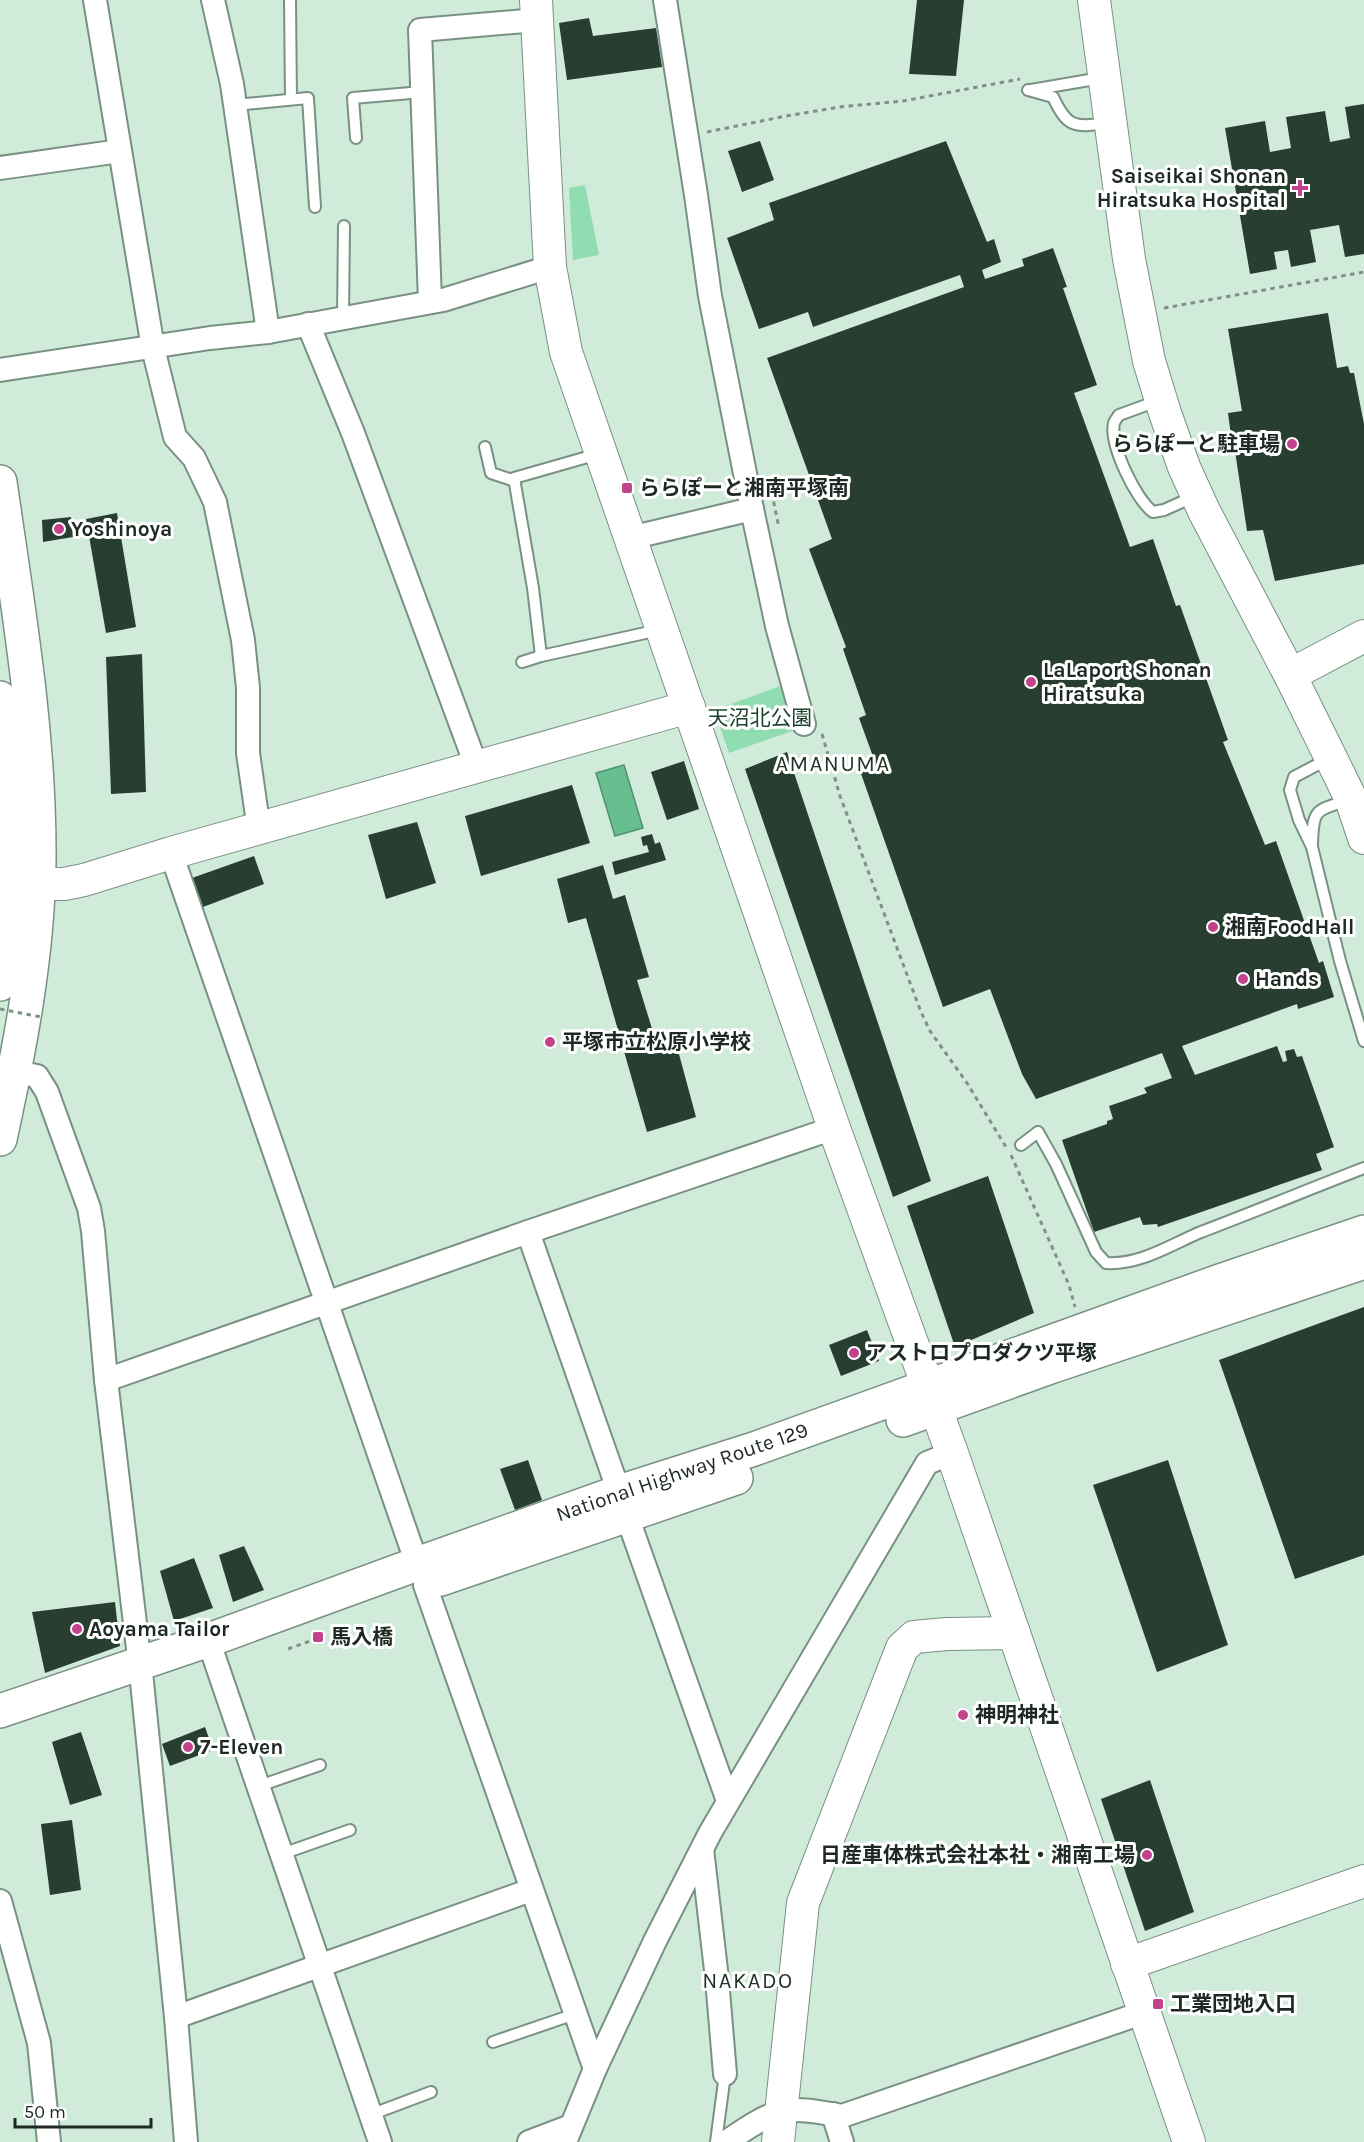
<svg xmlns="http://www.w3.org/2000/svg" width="1364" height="2142" viewBox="0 0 1364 2142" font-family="Karla,'Noto Sans JP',sans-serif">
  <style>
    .green { fill: #90ddb1 }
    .water { fill: #67bf8f; stroke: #51926f; stroke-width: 1.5 }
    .building { fill: #283e31 }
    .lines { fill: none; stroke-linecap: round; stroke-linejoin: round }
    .lane-casing { stroke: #799182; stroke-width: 14 }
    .street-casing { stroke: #799182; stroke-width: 26 }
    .secondary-casing { stroke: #799182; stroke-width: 34 }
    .highway-casing { stroke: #799182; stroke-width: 36 }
    .path { stroke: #7e9186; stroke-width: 3; stroke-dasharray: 4.5 4.5; stroke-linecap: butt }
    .lane { stroke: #fff; stroke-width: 10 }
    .street { stroke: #fff; stroke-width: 22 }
    .secondary { stroke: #fff; stroke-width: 32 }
    .highway { stroke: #fff; stroke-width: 33 }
    .path-bridge { stroke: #7e9186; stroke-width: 3; stroke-dasharray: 4.5 4.5; stroke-linecap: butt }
    .poi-dot { fill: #c3428c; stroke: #fff; stroke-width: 2 }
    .labels { text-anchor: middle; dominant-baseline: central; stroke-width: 6; stroke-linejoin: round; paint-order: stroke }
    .poi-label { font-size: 21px; font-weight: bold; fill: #1f2923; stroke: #fff; text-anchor: start }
    .park-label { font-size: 21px; fill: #1d432f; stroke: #fff }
    .street-label { font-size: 21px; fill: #1f2923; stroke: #fff }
    .neighbourhood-label { font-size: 22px; letter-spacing: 1.5px; fill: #1d3326; stroke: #fff }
  </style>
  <rect width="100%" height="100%" fill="#d1ebdb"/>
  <g class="green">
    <polygon points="585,185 599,255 573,260 569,188"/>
    <polygon points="783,685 798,729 729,753 714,710"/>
  </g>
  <polygon class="water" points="624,765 643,828 615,836 596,773"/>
  <g class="building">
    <polygon points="917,0 964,0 956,76 909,74"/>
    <polygon points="589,18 593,36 656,28 662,67 567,80 559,23"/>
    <polygon points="1364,104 1364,254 1345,257 1339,225 1310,230 1316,262 1291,267 1288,250 1274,252 1277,269 1250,274 1225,128 1265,121 1270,152 1291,148 1286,117 1325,111 1330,142 1350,138 1345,107"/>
    <polygon points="760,141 774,180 742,192 728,151"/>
    <polygon points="946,141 987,242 994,239 1001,262 982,270 985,279 1024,266 1022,259 1053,248 1067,287 1063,288 1097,385 1074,393 1130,547 1153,539 1176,606 1180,605 1228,740 1223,742 1265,845 1276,841 1319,963 1323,961 1334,997 1298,1009 1297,1004 1182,1046 1195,1075 1277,1046 1283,1062 1287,1061 1285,1051 1294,1049 1297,1057 1302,1056 1334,1147 1316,1154 1322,1170 1158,1227 1157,1224 1143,1225 1140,1217 1094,1232 1062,1140 1107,1124 1107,1121 1113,1119 1109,1106 1147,1093 1144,1088 1172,1078 1162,1053 1036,1099 1022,1074 990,989 943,1007 859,768 875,762 859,718 866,715 843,649 846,647 809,549 832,539 767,358 964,287 960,275 813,327 808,312 759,329 727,238 774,220 769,203"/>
    <polygon points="1328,313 1337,368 1348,366 1350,373 1354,373 1364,424 1364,564 1275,581 1263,530 1247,531 1235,451 1220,453 1218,438 1231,436 1228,413 1242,411 1228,329"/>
    <polygon points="117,513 136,627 106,633 86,519"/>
    <polygon points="71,517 73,537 43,542 42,520"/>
    <polygon points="142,654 146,792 111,794 106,657"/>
    <polygon points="787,752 931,1181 893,1197 745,769"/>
    <polygon points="684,761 699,809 667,820 651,772"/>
    <polygon points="572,785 590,843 481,876 465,816"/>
    <polygon points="417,822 436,883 386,899 368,835"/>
    <polygon points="652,834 655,844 660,842 666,860 615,875 612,862 649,852 647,845 643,846 641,837"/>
    <polygon points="254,856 264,884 203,907 192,878"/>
    <polygon points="603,865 613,899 625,895 649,977 637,980 658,1048 676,1043 696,1117 647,1132 586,918 568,923 557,879"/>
    <polygon points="988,1176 1034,1313 955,1347 907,1206"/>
    <polygon points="1364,1307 1364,1555 1295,1579 1219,1360"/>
    <polygon points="867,1330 879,1361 841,1376 829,1345"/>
    <polygon points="528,1460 542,1500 515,1510 500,1469"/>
    <polygon points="1168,1460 1228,1645 1157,1672 1093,1485"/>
    <polygon points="244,1546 264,1590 233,1602 219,1555"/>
    <polygon points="194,1558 213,1608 174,1621 160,1571"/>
    <polygon points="115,1602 120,1646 45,1673 32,1612"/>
    <polygon points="205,1727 213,1750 170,1766 162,1744"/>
    <polygon points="81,1732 102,1795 70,1805 52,1742"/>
    <polygon points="1150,1780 1194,1912 1145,1931 1101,1799"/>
    <polygon points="72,1820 81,1890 50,1895 41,1824"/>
  </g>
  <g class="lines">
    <g class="lane-casing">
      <g id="lane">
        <polyline points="290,0 291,99"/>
        <path d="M1028,90L1053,97C1068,129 1075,127 1108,123"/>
        <polyline points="1031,90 1101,78"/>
        <polyline points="235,105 308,98 315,207"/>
        <polyline points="356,138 353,98 422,92"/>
        <polyline points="343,318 344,226"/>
        <path d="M1160,400L1119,415C1117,418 1115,420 1114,423C1109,444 1136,500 1153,512L1164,510L1193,497"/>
        <polyline points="485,447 491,473 515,481"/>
        <polyline points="541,656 533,588 514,478 598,454"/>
        <polyline points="522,662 541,656 659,630"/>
        <polyline points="1328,759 1294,777 1290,790 1299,820 1312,847 1340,961 1364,1041"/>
        <path d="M1312,844C1313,808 1316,811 1348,800"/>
        <path d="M1021,1145L1038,1132L1056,1164L1096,1252L1106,1263C1141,1265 1170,1245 1201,1232C1256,1211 1310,1189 1364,1168"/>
        <polyline points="259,1786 320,1765"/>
        <polyline points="282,1854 350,1830"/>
        <polyline points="493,2042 575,2014"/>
        <polyline points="370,2115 431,2092"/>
        <polyline points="716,2142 725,2074"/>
      </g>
    </g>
    <g class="street-casing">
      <g id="street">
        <polyline points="95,0 153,348 175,437 194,458 215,502 243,640 248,688 248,753 259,830"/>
        <polyline points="213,0 232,84 268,332"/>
        <polyline points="665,0 696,195 710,296 752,509 777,626 804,724"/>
        <polyline points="0,168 120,151"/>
        <polyline points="430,301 420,30 537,20"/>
        <polyline points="308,324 353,433 477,768"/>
        <polyline points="0,370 210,338 268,332 443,300 550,267"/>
        <polyline points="630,538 752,509"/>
        <polyline points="171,853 417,1564"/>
        <polyline points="15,1072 37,1076 47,1092 89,1208 93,1231 106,1380 142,1682 176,2017 186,2142"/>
        <polyline points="528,1232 619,1492"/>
        <polyline points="106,1380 528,1232 834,1128"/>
        <polyline points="627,1516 728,1801"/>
        <polyline points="425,1585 595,2069"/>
        <polyline points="214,1657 380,2142"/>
        <polyline points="702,1849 717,1979 725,2074"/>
        <polyline points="0,1901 39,2043 49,2142"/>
        <polyline points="176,2017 531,1890"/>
        <polyline points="833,2114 842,2142"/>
        <polyline points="529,2142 571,2126"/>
        <polyline points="565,2142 595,2069 655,1941 710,1833 927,1463 952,1453"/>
        <path d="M726,2142C743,2131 761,2117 781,2112C798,2107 824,2113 842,2116L1145,2012"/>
      </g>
    </g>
    <g class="secondary-casing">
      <g id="secondary">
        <polyline points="536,0 550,267 566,352 834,1128 952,1453 1189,2142"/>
        <polyline points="1094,0 1129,259 1149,361 1165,413 1184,467 1204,511 1290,675 1331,758 1351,799 1364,838"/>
        <polyline points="1290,675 1364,636"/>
        <polyline points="14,875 38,884 64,884 84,880 171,853 689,707"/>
        <polyline points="1127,1964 1364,1881"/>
        <polyline points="778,2142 803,1903 902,1648 914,1637 947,1634 1014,1633"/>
      </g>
    </g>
    <g class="highway-casing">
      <g id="highway">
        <path d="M0,482C18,608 40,733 39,861C38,955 20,1047 0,1139"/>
        <path d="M0,698C14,790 11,892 0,984"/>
        <polyline points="903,1420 1053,1366 1364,1262"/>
        <polyline points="441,1579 736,1478"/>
        <polyline points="0,1711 209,1640 417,1564 619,1492 754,1449 1217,1282 1364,1232"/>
      </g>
    </g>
    <g class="path">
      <polyline points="707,132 786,116 839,107 903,101 1020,79"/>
      <polyline points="1164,308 1364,272"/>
      <polyline points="770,484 779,528"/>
      <polyline points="822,734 840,796 921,1012 930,1031 967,1083 1006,1147"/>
      <polyline points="1011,1155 1069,1285 1075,1307"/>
      <polyline points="288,1649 310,1641"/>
    </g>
    <use href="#lane" class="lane"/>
    <use href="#street" class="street"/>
    <use href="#secondary" class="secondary"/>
    <use href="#highway" class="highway"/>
    <polyline class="path-bridge" points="0,1009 41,1017"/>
  </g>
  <g class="poi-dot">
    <path d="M1297 179h6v6h6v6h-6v6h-6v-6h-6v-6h6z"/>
    <circle cx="1292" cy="444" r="6"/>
    <rect x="621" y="482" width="12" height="12" rx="3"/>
    <circle cx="59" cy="529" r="6"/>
    <circle cx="1031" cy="682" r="6"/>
    <circle cx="1213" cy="927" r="6"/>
    <circle cx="1243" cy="979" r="6"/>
    <circle cx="550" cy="1042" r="6"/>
    <circle cx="854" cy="1353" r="6"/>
    <circle cx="77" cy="1629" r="6"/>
    <rect x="312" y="1631" width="12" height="12" rx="3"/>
    <circle cx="963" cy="1715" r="6"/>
    <circle cx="188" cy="1747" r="6"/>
    <circle cx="1147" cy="1855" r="6"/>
    <rect x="1152" y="1998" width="12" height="12" rx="3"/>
  </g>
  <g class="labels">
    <g class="poi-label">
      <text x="1286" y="176" text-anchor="end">Saiseikai Shonan<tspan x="1286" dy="24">Hiratsuka Hospital</tspan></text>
      <text x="1280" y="444" text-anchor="end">ららぽーと駐車場</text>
      <text x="639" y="488">ららぽーと湘南平塚南</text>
      <text x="71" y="529">Yoshinoya</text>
      <text x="1043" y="670">LaLaport Shonan<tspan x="1043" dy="24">Hiratsuka</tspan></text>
      <text x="1225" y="927">湘南FoodHall</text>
      <text x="1255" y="979">Hands</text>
      <text x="562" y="1042">平塚市立松原小学校</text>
      <text x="866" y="1353">アストロプロダクツ平塚</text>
      <text x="89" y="1629">Aoyama Tailor</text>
      <text x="330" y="1637">馬入橋</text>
      <text x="975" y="1715">神明神社</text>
      <text x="200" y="1747">7-Eleven</text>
      <text x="1135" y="1855" text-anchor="end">日産車体株式会社本社・湘南工場</text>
      <text x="1170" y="2004">工業団地入口</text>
    </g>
    <g class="park-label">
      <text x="760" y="718">天沼北公園</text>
    </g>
    <g class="street-label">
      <text transform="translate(682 1472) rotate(-19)">National Highway Route 129</text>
    </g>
    <g class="neighbourhood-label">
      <text x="833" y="764">AMANUMA</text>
      <text x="748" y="1981">NAKADO</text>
    </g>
  </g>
  <path d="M15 2118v9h136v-9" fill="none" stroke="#1f2923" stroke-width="3"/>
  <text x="24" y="2118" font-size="18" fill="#1f2923" stroke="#ffffff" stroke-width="4.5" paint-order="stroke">50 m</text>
</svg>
